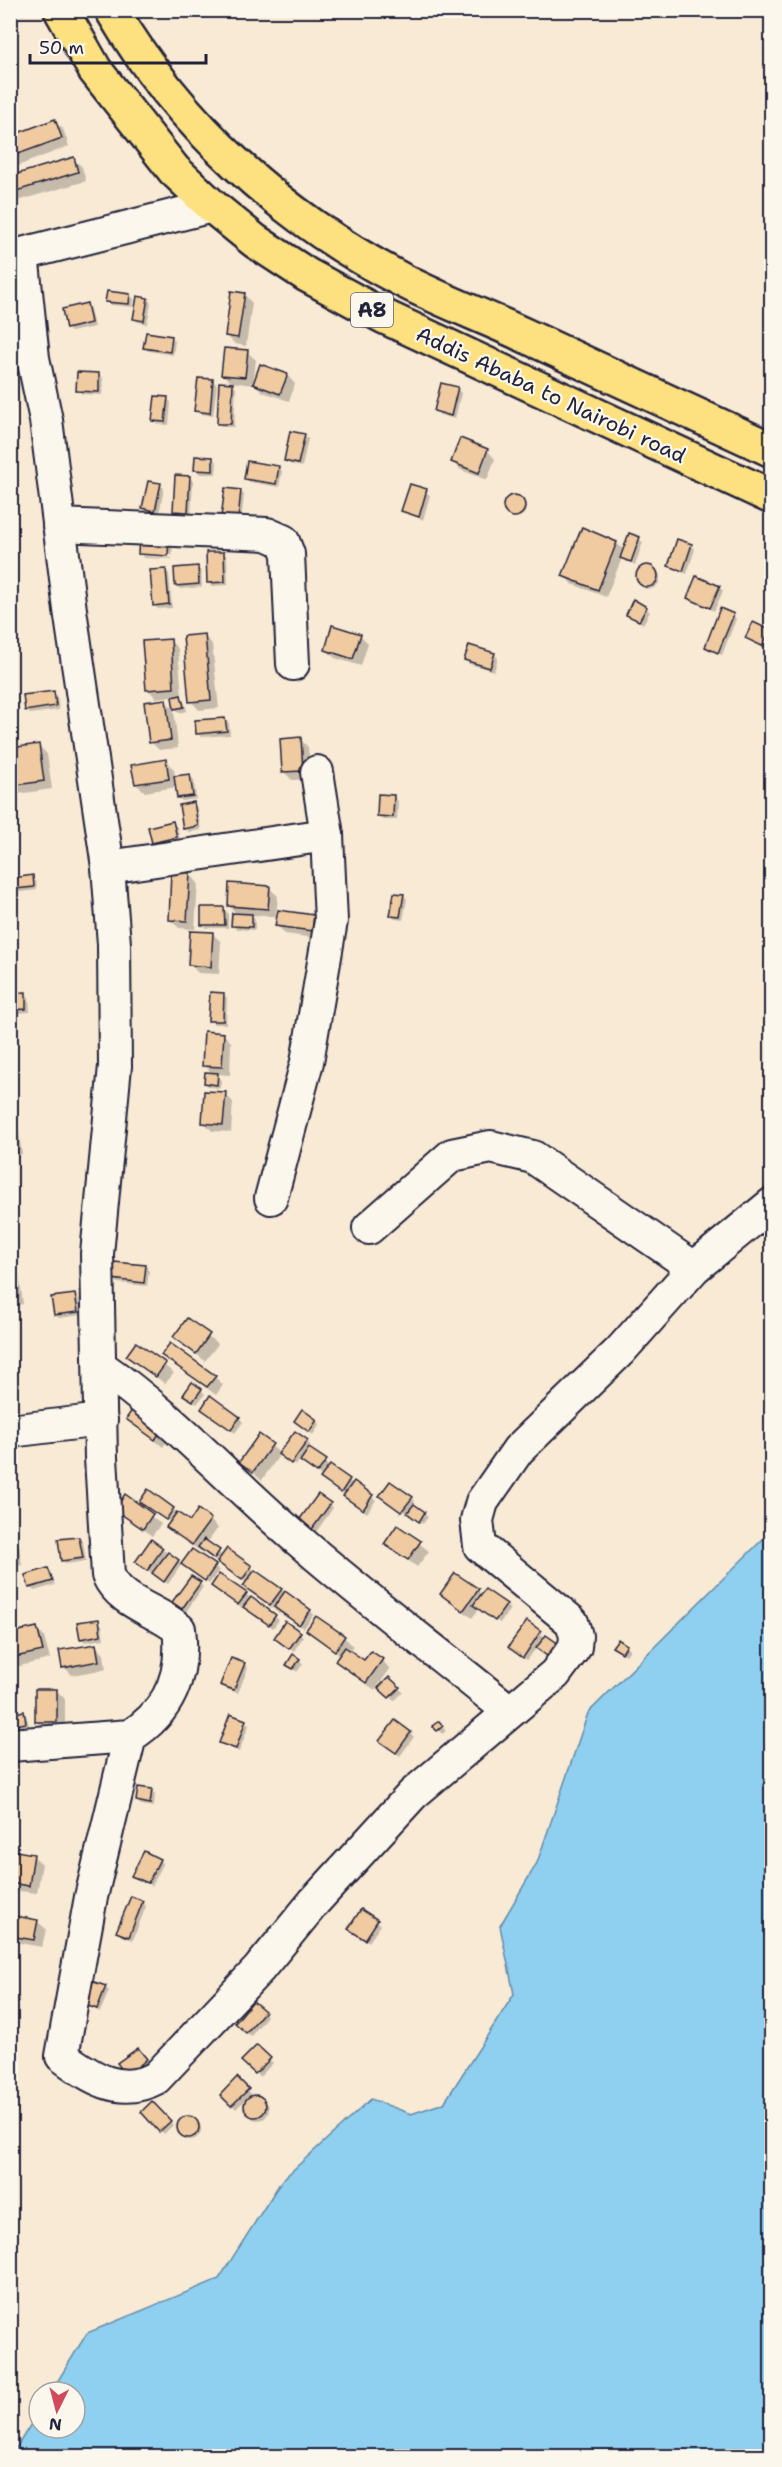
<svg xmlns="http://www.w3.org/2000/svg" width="782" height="2467" viewBox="0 0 782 2467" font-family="'Shantell Sans',sans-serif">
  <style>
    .water { fill: #8fcff0; stroke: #638aa8; stroke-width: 1.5 }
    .shadow { fill: #0003 }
    .building { fill: #f0caa0; stroke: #22223b; stroke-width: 1.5 }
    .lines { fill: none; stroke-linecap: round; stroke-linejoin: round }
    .minor-casing { stroke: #22223b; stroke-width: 36 }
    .highway-casing { stroke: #22223b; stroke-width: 38 }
    .minor { stroke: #fbf7ec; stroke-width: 32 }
    .highway { stroke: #fde080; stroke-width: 33 }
    .labels { text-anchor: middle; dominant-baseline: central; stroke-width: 4.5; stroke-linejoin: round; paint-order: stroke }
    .shield { fill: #fbf7ec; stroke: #636270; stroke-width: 1.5 }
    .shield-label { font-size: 20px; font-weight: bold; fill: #22223b }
    .street-label { font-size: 21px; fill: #22223b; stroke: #fbf7ec }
  </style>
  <rect width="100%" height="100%" fill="#f8ead5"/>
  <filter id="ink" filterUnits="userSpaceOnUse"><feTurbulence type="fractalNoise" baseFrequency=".0167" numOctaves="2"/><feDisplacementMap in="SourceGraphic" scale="12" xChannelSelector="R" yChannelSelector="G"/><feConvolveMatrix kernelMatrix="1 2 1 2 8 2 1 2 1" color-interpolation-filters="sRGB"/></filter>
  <g filter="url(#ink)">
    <polygon class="water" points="771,1531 771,2456 11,2456 39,2411 39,2428 75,2428 75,2392 51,2392 87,2333 219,2279 282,2180 371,2099 411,2114 444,2103 514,1994 500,1926 537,1863 588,1713"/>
    <g class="shadow">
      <polygon points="54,121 63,129 69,146 10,169 10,138"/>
      <polygon points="73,158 82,167 86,181 10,203 10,178"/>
      <polygon points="10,210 14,223 10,224"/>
      <polygon points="244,294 252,303 246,346 235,344 227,336"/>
      <polygon points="130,295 134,299 133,307 111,305 107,301"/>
      <polygon points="147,299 151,303 147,324 138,322 134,319"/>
      <polygon points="86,305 90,309 94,327 71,332 67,328"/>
      <polygon points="171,337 175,341 173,355 149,351 145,348"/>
      <polygon points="247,352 256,360 253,385 231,382 223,374"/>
      <polygon points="99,374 103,378 102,395 82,394 78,390"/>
      <polygon points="287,375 295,384 289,401 263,392 254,384"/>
      <polygon points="213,381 217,385 213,416 200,414 196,410"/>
      <polygon points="232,384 236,388 234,427 222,427 219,423"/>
      <polygon points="457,389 461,393 455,419 440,415 436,411"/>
      <polygon points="167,399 171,402 169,425 158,424 154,420"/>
      <polygon points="304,435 308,439 302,467 289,464 285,461"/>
      <polygon points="487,450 495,459 487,480 461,470 453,462"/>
      <polygon points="213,459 217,462 216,474 200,474 196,470"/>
      <polygon points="278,467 282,471 279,487 250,482 246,479"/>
      <polygon points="189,478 193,481 191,515 179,514 175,510"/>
      <polygon points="160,485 164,488 159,514 148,511 144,508"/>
      <polygon points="411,486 430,495 423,520 403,511"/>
      <polygon points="240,491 244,495 241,522 227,520"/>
      <circle cx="516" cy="508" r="10"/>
      <polygon points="630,535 643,542 635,565 622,558 606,597 572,584 564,576 617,543 624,551"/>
      <polygon points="141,536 169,538 173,542 172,555 142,553 142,556"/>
      <polygon points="691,545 695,549 687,574 674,569 670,565"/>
      <polygon points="224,553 227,557 228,585 212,586 208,582"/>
      <polygon points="142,556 172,558 172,559 144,558"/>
      <polygon points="10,562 17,569 17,601 10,601"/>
      <circle cx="649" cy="578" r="11"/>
      <polygon points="197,568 201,571 202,587 180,589 177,585"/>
      <polygon points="165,570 169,574 172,608 158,609 154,605"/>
      <polygon points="719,587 723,591 714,611 689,597"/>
      <polygon points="646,608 650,612 643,624 628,614"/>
      <polygon points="733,615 736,619 722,655 711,651 707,647"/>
      <polygon points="769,631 772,637 766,649 746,638"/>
      <polygon points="360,635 368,643 361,666 335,658 326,650"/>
      <polygon points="204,636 212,644 219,708 199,710 191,701"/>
      <polygon points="170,640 178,649 182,696 180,696 184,701 187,711 179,713 176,709 173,696 156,698 148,689"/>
      <polygon points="494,654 498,658 494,671 469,664 466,660"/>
      <polygon points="53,693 57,697 59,710 30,714 27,710"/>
      <polygon points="165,701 174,709 178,748 159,750 151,742"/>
      <polygon points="225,719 229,723 230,735 201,737 197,733"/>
      <polygon points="300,739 308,747 311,779 292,780 284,772"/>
      <polygon points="39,746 47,754 52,789 10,795 10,750"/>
      <polygon points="165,761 174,769 175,777 190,776 194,780 196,799 182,801 178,797 177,787 145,792 136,784"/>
      <polygon points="394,797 398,801 397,820 382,820 378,816"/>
      <polygon points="193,804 197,808 201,830 189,832 185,828"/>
      <polygon points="173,823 177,827 180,841 157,846 153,842"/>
      <polygon points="190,874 198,883 195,929 179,928 170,920"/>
      <polygon points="32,877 36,881 37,890 20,892 16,889"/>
      <polygon points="269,888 278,896 276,917 251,915 255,919 255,930 236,929 233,925 238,915 229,906"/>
      <polygon points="403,895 407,899 403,920 395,919 392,915"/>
      <polygon points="224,909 228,913 228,928 207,928 203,925"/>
      <polygon points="314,916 322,924 320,939 285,934 277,925"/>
      <polygon points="212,933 221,942 219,974 198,973 190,964"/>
      <polygon points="25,994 29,997 30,1012 18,1013 14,1009"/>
      <polygon points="223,994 227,998 226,1024 214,1024 210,1020"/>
      <polygon points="10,1013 16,1018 14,1090 10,1090"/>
      <polygon points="223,1034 231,1042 230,1075 216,1074 221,1079 220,1088 209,1087 205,1083 213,1074 204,1065"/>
      <polygon points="225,1094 233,1102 231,1132 212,1131 204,1122"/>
      <polygon points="10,1101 15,1106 22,1154 10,1156"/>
      <polygon points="10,1253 17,1259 23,1304 10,1306"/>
      <polygon points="145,1267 149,1271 147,1286 118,1283 114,1279"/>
      <polygon points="75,1295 79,1299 81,1315 59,1318 55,1315"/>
      <polygon points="187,1320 218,1344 205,1361 175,1337"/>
      <polygon points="136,1344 174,1373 165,1384 128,1355"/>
      <polygon points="163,1355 215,1377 223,1385 216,1395"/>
      <polygon points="201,1390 205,1394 197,1404 189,1398"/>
      <polygon points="206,1412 239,1418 243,1422 235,1433"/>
      <polygon points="128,1419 172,1434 163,1447"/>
      <polygon points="296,1421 316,1421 320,1424 313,1435"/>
      <polygon points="259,1436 281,1454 307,1441 310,1445 308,1448 328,1466 376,1500 367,1513 300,1459 296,1466 280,1454 262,1480 241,1461"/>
      <polygon points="125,1496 161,1524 152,1536 116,1509"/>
      <polygon points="381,1496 412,1498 415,1501 413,1505 428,1517 423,1524"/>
      <polygon points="330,1504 333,1508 314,1535 299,1523"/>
      <polygon points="145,1505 173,1509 190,1523 210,1520 218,1528 207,1543 223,1556 227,1550 314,1614 304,1628 279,1613 254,1594 245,1586 247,1583 177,1535 168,1527 171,1523"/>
      <polygon points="398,1527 429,1551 417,1567 386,1544"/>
      <polygon points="10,1537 19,1545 22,1565 10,1567"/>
      <polygon points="79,1538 83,1542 86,1561 66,1564 62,1560"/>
      <polygon points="151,1541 182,1564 168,1584 140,1565"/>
      <polygon points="193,1551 219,1570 209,1584 187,1568"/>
      <polygon points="48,1570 55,1585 34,1591 30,1587"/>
      <polygon points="455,1575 483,1595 486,1591 510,1609 500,1623 479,1609 472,1618 442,1594"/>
      <polygon points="200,1584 203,1587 186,1612 178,1606"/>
      <polygon points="216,1589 246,1594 279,1620 273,1628 244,1605 242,1608"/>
      <polygon points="317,1618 344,1637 353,1646 349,1651 365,1662 382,1660 390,1669 375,1690 345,1669 337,1661 341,1656 308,1630"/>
      <polygon points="99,1621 102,1625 104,1639 85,1642 81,1638"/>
      <polygon points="527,1623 546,1638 542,1652 537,1647 527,1660 514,1651"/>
      <polygon points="36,1628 44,1637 50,1659 15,1667 10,1663 10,1634"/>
      <polygon points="300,1633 303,1637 294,1651 279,1641"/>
      <polygon points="95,1645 104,1654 106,1669 72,1675 64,1667"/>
      <polygon points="626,1646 630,1650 626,1655 618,1650"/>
      <polygon points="299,1660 303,1664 297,1672 288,1664"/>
      <polygon points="244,1664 248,1668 238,1693 226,1689 222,1685"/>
      <polygon points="389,1679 403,1692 394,1701 380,1688"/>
      <polygon points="56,1690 65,1699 65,1729 45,1730 37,1721"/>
      <polygon points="24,1713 27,1717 29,1727 14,1729 10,1726 10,1715"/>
      <polygon points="231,1716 249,1725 239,1752 221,1742"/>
      <polygon points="439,1723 446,1731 442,1734 435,1726"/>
      <polygon points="410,1733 414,1737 400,1756 385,1745"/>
      <polygon points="152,1791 155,1795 154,1807 141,1805 137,1801"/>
      <polygon points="10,1852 33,1856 42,1864 37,1893 10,1890"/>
      <polygon points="159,1860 163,1864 152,1886 133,1875"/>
      <polygon points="142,1902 146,1906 133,1940 122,1936 118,1932"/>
      <polygon points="10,1916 37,1921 46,1929 42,1947 14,1942 10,1939"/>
      <polygon points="377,1921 381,1925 369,1942 354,1932"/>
      <polygon points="105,1987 109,1991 100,2012 84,2004"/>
      <polygon points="264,2012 267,2016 251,2036 240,2027"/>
      <polygon points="257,2047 273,2063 260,2077 243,2061"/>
      <polygon points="141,2053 150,2064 128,2075"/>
      <polygon points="237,2080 251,2094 236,2109 222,2095"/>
      <circle cx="258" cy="2109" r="11"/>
      <polygon points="152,2103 173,2125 164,2134 143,2112"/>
      <circle cx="190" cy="2129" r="11"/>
    </g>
    <g class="building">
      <polygon points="55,119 62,138 10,157 10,136"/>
      <polygon points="74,157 78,172 10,193 10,176"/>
      <polygon points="107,291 130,294 129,304 105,302"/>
      <polygon points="231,291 245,293 238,338 225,336"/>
      <polygon points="137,296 148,298 144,321 133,319"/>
      <polygon points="87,303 91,323 66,329 62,309"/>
      <polygon points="146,332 172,336 170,352 143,348"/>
      <polygon points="24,347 26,366 11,368 10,349"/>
      <polygon points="224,348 248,350 245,377 221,375"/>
      <polygon points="260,364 288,374 280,394 253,384"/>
      <polygon points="77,372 99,373 99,392 76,391"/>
      <polygon points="198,378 213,379 210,413 194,411"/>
      <polygon points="219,382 233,383 231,424 217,424"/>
      <polygon points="441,383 458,387 451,416 434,411"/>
      <polygon points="155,396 168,397 165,422 152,421"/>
      <polygon points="290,431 305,434 298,464 284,461"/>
      <polygon points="460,438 488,449 479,473 451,462"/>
      <polygon points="195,456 213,457 213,471 194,470"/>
      <polygon points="247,461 279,466 276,484 244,479"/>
      <polygon points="175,475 190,476 188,512 173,511"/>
      <polygon points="148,481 161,483 155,511 142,508"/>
      <polygon points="410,484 427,489 419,517 401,511"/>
      <polygon points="225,488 241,490 238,519 221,517"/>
      <circle cx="514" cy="506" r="11"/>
      <polygon points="582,527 617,542 598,590 562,576"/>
      <polygon points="629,533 640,537 631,562 620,558"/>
      <polygon points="139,535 169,536 168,556 138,554"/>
      <polygon points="677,539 692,544 683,571 668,566"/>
      <polygon points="206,552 224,552 225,582 207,583"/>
      <circle cx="647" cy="576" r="11"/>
      <polygon points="198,566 199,584 175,586 174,568"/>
      <polygon points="166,569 169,604 153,606 150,570"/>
      <polygon points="696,576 720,586 710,608 687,598"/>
      <polygon points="633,599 647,607 639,621 626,615"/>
      <polygon points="720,608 734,614 718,653 705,647"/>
      <polygon points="753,622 770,630 762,646 745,638"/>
      <polygon points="332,625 361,634 353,659 325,650"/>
      <polygon points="205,634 211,700 189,702 183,636"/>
      <polygon points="171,639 174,688 146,690 142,641"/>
      <polygon points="469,645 495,653 490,668 464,660"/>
      <polygon points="54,691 56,706 25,711 23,695"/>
      <polygon points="181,695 184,707 174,709 172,697"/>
      <polygon points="166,699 171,740 149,743 144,702"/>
      <polygon points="225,718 227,731 196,734 195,720"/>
      <polygon points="301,737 303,771 282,772 280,739"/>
      <polygon points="39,744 44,781 10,786 10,748"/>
      <polygon points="166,759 169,779 135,784 131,765"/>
      <polygon points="190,774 193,796 177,798 174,776"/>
      <polygon points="378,794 394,795 393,817 377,816"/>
      <polygon points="194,802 198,826 183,829 179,805"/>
      <polygon points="173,821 177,837 152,843 148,827"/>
      <polygon points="171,871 190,873 187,921 169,920"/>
      <polygon points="33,875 34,887 15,889 13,878"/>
      <polygon points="229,883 270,886 268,909 228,906"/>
      <polygon points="394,893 404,894 400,917 390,916"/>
      <polygon points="201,907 224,907 225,925 201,925"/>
      <polygon points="278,910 314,915 312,931 275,926"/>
      <polygon points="232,913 252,914 252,927 231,926"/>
      <polygon points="190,931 213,932 211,967 188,965"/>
      <polygon points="26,992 26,1009 13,1010 12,993"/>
      <polygon points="210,992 224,993 223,1021 208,1021"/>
      <polygon points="204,1031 224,1033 222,1067 202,1066"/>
      <polygon points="205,1072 218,1073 217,1085 204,1083"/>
      <polygon points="204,1091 226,1092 223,1125 202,1123"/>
      <polygon points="10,1260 16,1296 10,1297"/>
      <polygon points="114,1262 146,1265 144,1283 112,1279"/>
      <polygon points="75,1294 78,1312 54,1315 51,1297"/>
      <polygon points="187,1318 210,1334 196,1354 173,1337"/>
      <polygon points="136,1342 166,1363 156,1377 126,1356"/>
      <polygon points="170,1343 216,1376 207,1387 161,1355"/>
      <polygon points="192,1382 202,1389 193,1401 183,1395"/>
      <polygon points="210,1395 240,1417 231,1430 201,1409"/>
      <polygon points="136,1404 165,1424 155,1440 126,1419"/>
      <polygon points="302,1409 317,1420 309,1432 294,1421"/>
      <polygon points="295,1431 308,1440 291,1464 278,1454"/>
      <polygon points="259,1434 273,1444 253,1472 239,1462"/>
      <polygon points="309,1448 327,1460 317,1473 300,1461"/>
      <polygon points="330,1465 350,1479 341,1493 320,1478"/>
      <polygon points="354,1481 373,1495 363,1510 343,1496"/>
      <polygon points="390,1481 413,1497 401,1512 379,1496"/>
      <polygon points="148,1489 174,1508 166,1520 139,1502"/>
      <polygon points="125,1494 153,1514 143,1529 115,1510"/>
      <polygon points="318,1494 331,1503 310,1532 297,1523"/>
      <polygon points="414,1504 425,1512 419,1522 407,1513"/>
      <polygon points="198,1509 211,1519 192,1545 166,1527 177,1512 190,1521"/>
      <polygon points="397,1525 421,1541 408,1560 384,1544"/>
      <polygon points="79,1537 83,1558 61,1561 58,1539"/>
      <polygon points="151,1539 163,1548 147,1571 135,1562"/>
      <polygon points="204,1539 220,1550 214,1559 198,1547"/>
      <polygon points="227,1548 252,1566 242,1580 217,1562"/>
      <polygon points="192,1549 216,1565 205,1581 181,1564"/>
      <polygon points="168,1552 179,1560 164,1582 152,1573"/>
      <polygon points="48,1568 53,1581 29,1588 25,1575"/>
      <polygon points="255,1570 282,1589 270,1605 243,1586"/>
      <polygon points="455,1573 479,1589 463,1611 440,1594"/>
      <polygon points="219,1574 247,1593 238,1605 211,1586"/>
      <polygon points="191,1576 201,1582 182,1609 172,1602"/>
      <polygon points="485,1589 507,1604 495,1621 473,1605"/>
      <polygon points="285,1591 311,1610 299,1625 274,1607"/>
      <polygon points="251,1597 276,1615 269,1625 243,1607"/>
      <polygon points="316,1616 345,1636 335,1651 306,1630"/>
      <polygon points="99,1619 101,1635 80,1639 77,1622"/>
      <polygon points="285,1621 301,1632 289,1649 274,1638"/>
      <polygon points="527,1621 541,1631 523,1658 508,1647"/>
      <polygon points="37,1627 43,1651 10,1658 10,1633"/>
      <polygon points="546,1635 569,1651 560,1665 536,1648"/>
      <polygon points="618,1639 627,1645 622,1653 612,1647"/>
      <polygon points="96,1644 99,1661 62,1668 59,1650"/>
      <polygon points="345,1647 364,1660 371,1651 383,1659 366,1683 335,1661"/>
      <polygon points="293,1654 300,1659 293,1669 286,1665"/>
      <polygon points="231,1658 245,1663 234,1690 220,1685"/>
      <polygon points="389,1677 400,1687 389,1698 378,1688"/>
      <rect x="35" y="1689" width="22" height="33"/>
      <polygon points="24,1711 26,1723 10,1726 10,1714"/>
      <polygon points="230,1714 246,1720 236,1749 219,1743"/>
      <polygon points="395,1720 411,1732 396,1753 379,1741"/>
      <polygon points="439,1721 443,1726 437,1731 432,1726"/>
      <polygon points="138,1787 152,1789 150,1804 136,1801"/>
      <polygon points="10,1850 34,1854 29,1886 10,1883"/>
      <polygon points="144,1851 160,1859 148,1883 131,1876"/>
      <polygon points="131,1896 143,1901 129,1937 116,1932"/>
      <polygon points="361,1909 378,1920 365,1940 348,1929"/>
      <polygon points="10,1915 38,1920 34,1940 10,1936"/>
      <polygon points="91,1981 106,1986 97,2009 82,2004"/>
      <polygon points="253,2001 265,2011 246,2033 235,2023"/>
      <polygon points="257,2045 271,2058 255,2074 241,2061"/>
      <polygon points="138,2048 147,2059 127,2076 117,2063"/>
      <polygon points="237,2077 249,2089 231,2106 220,2095"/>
      <circle cx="255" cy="2106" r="11"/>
      <polygon points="152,2101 171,2121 159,2132 141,2112"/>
      <circle cx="188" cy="2127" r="11"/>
    </g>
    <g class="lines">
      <g class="minor-casing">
        <g id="minor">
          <polyline points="10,257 212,206"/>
          <polyline points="59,525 267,534 283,541 288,554 293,664"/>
          <polyline points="108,867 327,835 317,772"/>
          <polyline points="271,1198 307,1062 331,921 327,835"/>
          <polyline points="369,1228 452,1155 491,1147 533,1157 694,1268"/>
          <path d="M100,1366C174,1417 234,1486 303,1544C370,1602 441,1655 509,1711"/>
          <polyline points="10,1431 101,1420"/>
          <path d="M130,1736L91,1897L62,2056C92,2078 120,2097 156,2078L259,1969L314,1902L413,1794L555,1674L575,1647L576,1636L572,1622L480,1546L477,1520L482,1502L518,1450L620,1351L694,1268L772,1204"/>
          <path d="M10,1745L130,1736C169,1712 185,1674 179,1629C157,1610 120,1603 108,1575L101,1458L97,1254L115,1066L114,944L108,867L70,610L46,420L33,358L22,254"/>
        </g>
      </g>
      <g class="highway-casing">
        <g id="highway">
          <polyline points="61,10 95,70 174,170 212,206 255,241 307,275 383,316 772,497"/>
          <path d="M112,10C180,126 282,217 400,279C440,300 483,316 524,335C607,373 689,412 772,450"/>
        </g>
      </g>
      <use href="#minor" class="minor"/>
      <use href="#highway" class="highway"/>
    </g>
  </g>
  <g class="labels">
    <rect class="shield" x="351" y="293" width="42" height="34" rx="4.5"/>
    <g class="shield-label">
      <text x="372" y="310">A8</text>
    </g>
    <g class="street-label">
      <text transform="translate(551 395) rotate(25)">Addis Ababa to Nairobi road</text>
    </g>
  </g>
  <rect width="782" height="2467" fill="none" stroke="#fbf7ec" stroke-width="36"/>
  <rect x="18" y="18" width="746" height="2431" fill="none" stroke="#22223b" stroke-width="2" filter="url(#ink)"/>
  <g transform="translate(57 2410) rotate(186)"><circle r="28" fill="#fbf7ec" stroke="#a4a2a5" stroke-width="1.5"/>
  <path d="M0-4.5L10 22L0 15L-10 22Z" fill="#d1495b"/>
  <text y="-9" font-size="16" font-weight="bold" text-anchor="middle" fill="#22223b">N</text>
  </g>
  <path d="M30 54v9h176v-9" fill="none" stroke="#22223b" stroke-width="3"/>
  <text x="39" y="54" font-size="18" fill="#22223b" stroke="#fbf7ec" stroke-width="4.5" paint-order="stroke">50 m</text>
</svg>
